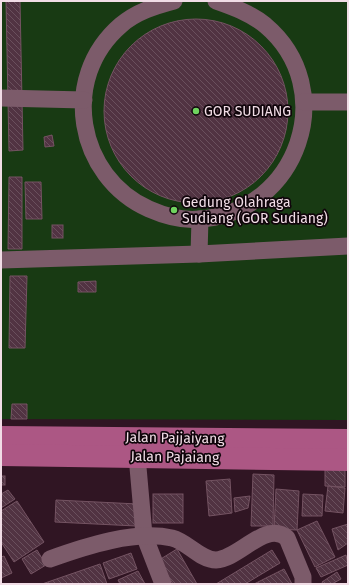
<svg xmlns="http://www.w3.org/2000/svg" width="349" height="585" viewBox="0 0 349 585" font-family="'Fira Sans',sans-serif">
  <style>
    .pitch { fill: #183a13 }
    .building { fill: url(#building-back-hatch); stroke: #745362 }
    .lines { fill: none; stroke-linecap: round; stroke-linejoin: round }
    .minor { stroke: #7c5b6a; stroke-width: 17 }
    .major { stroke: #ac5784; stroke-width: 22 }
    .poi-dot { fill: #6fd35f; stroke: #10050b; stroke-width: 1.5 }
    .labels { text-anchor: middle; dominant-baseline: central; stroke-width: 3.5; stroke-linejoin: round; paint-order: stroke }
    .poi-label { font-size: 14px; fill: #f1dde6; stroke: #10050b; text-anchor: start }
    .street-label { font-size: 14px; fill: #f1dde6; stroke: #10050b }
  </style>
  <defs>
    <pattern id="building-back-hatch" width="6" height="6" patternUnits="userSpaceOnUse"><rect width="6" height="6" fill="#513342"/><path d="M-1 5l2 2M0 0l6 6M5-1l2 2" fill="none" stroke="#6a505d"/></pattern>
  </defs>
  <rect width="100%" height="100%" fill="#301523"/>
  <polygon class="pitch" points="1,1 348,1 348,420 1,419"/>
  <g class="building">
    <polygon points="6,1 20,1 23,150 9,151"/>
    <circle cx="196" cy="111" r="92"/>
    <polygon points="52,135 54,146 45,147 44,137"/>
    <polygon points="9,177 22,177 22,249 8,249"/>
    <polygon points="25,182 41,182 42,219 26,219"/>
    <rect x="52" y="225" width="11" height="13"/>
    <polygon points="10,276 27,276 25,348 9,348"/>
    <polygon points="96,281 96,292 78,292 78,282"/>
    <polygon points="12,404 27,404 27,419 11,419"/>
    <polygon points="325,468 345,469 345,487 325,486"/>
    <polygon points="253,474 274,475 273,526 251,526"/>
    <rect x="1" y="476" width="4" height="9"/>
    <polygon points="230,479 232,513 209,516 206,481"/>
    <polygon points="328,486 345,488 343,513 325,511"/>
    <polygon points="276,489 299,491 297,530 274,529"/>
    <polygon points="8,490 15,499 1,508 1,494"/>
    <rect x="153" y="494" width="30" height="29"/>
    <polygon points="303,494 323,495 322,516 302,516"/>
    <polygon points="250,496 248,508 235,512 234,498"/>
    <polygon points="56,500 138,504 136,526 55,522"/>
    <polygon points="17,501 44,542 14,562 1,542 1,511"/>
    <polygon points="317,521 335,557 315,567 297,530"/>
    <polygon points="348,524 348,543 338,550 332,529"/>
    <polygon points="177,549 197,584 173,584 159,560"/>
    <polygon points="37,550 46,565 31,574 22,559"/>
    <polygon points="272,550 280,563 245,584 216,584"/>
    <polygon points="131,553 137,569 109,579 103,563"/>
    <polygon points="346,555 348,565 321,577 316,568"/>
    <polygon points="4,556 12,573 1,578 1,557"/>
    <polygon points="100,564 107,584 42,584"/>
    <polygon points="284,569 292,584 254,584"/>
    <polygon points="138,571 145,584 120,584 118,580"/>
    <polygon points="337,572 341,579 332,584 323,584 322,582"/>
  </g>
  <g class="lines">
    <g class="minor">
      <path d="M174,1C155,6 136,12 121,25C59,78 77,177 149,209C165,216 183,221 200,219C298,212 341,89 265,25C250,13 233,7 216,1"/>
      <polyline points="1,98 84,100"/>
      <polyline points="304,102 348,102"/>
      <polyline points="199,254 200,219"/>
      <polyline points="1,260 199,254 348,246"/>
      <polyline points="137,456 144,535 163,584"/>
      <path d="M50,559C86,546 135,530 172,538C188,542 200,560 216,560C239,559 266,520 287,538L303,577V584"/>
    </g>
    <g class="major">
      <polyline points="1,437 348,440"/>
      <polyline points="1,455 348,460"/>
    </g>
  </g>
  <g class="poi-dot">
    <circle cx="196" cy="111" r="4"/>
    <circle cx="174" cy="210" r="4"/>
  </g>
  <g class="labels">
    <g class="poi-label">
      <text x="204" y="111">GOR SUDIANG</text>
      <text x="182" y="202">Gedung Olahraga<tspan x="182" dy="16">Sudiang (GOR Sudiang)</tspan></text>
    </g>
    <g class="street-label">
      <text transform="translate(175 438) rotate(1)">Jalan Pajjaiyang</text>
      <text transform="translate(175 457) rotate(1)">Jalan Pajaiang</text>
    </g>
  </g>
  <rect width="349" height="585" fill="none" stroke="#f1dde6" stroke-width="4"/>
</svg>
